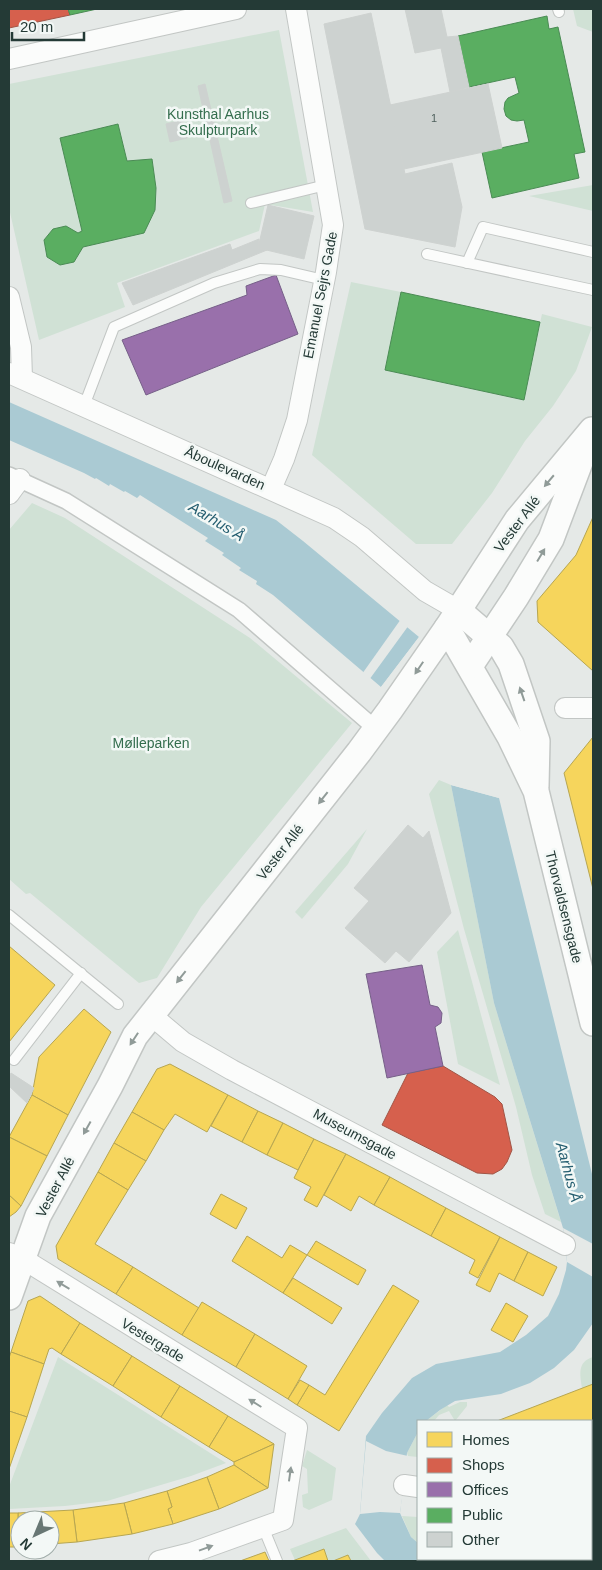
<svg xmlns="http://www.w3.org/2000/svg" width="602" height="1570" viewBox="0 0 602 1570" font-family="Helvetica,sans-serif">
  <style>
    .green { fill: #d0e1d5; fill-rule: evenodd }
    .water { fill: #aacad3 }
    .pier { fill: #e5e9e7 }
    .homes { fill: #f6d55c; stroke: #b7a651 }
    .shops { fill: #d6604d; stroke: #a15546 }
    .offices { fill: #9970ab; stroke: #766088 }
    .public { fill: #5aae61; stroke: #4a8b54 }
    .building { fill: #cdd2d0; stroke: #ced2d0 }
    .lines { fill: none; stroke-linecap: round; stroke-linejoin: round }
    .service-casing { stroke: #c2c6c4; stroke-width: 12 }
    .pedestrian-casing { stroke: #c2c6c4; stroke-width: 18 }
    .minor-casing { stroke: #c2c6c4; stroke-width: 22 }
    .tertiary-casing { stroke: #c2c6c4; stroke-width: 28 }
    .service { stroke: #fbfcfb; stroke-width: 10 }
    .pedestrian { stroke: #fbfcfb; stroke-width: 15 }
    .minor { stroke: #fbfcfb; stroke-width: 20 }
    .tertiary { stroke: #fbfcfb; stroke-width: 25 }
    .oneway { fill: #909b98 }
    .labels { text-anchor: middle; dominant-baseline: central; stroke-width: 5; stroke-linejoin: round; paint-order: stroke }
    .number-label { font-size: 11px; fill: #4f615d }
    .park-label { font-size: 14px; fill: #336d4d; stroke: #f3f8f6 }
    .street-label { font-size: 14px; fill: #243a36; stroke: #f3f8f6 }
    .water-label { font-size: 15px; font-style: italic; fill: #255e70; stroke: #f3f8f6 }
  </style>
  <rect width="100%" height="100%" fill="#e5e9e7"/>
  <g class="green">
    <polygon points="573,9 593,9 593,32 577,26"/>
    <path d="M279,30L313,212L265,204L259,231L117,283L125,307L39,340L9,208V84ZM118,124L127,161L152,159L156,188L155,210L144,233L83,247L74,262L60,265L47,257L44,240L53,229L66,226L78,233L82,231L60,138Z"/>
    <polygon points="593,185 593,211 529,196"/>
    <polygon points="351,282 401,292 385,370 523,400 542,314 592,327 576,371 553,406 525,441 492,493 452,544 416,544 312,455"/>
    <polygon points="32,503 65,518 250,638 352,723 201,907 157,978 139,983 30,893 26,894 9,879 9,530"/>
    <polygon points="439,780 451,785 494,1003 561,1222 545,1214 532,1175 516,1107 464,929 429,794"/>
    <polygon points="367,829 348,864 302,919 295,912"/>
    <polygon points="458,930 500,1085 458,1064 437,952"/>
    <polygon points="58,1357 226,1463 191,1476 107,1501 65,1506 9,1509 9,1487"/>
    <path d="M593,1357V1384L582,1388C580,1374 577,1362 593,1357Z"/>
    <polygon points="460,1402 467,1402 467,1406 455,1421 449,1411 439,1415 434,1421 426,1421 447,1405 449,1407"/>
    <polygon points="418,1432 418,1457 408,1456 407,1453"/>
    <polygon points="307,1450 336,1468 332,1500 309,1510 303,1507 302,1495 308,1493 307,1469 302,1466"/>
    <polygon points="402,1516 418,1517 418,1543 411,1537"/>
    <polygon points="346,1528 371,1561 351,1561 348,1555 333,1561 328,1561 324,1549 295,1560 290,1549"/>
    <polygon points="591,1541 593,1542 592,1549 593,1550 593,1561 557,1561 557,1559 591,1559"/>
    <polygon points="438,1559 480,1559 480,1561 441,1561"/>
  </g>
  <g class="water">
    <polygon points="9,402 276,520 303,541 419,637 381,687 273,595 256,584 257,581 239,570 241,568 222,555 224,553 205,541 208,538 140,495 137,498 125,491 124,492 110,484 109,486 96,478 95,479 84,473 9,440"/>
    <polygon points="451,785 499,798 593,1178 593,1323 574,1350 554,1368 530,1383 501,1394 455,1401 440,1410 426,1421 418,1421 418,1432 407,1453 400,1513 411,1537 418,1543 418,1559 438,1559 441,1561 385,1561 377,1553 355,1524 360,1514 366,1436 382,1413 412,1378 436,1364 500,1352 526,1335 548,1316 559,1294 566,1270 567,1262 563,1228 494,1003"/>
  </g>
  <g class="pier">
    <polygon points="401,619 409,625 369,680 362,674"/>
    <polygon points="419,637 420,639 383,688 381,687"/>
    <polygon points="450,782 498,796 499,798 451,785"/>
    <polygon points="563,1228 593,1244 593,1277 567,1262"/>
    <polygon points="366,1441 386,1451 408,1456 400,1513 380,1512 360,1514"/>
  </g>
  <g class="homes">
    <polygon points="593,517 593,671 538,622 537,601 576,555"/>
    <polygon points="593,737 593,889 564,773"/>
    <polygon points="9,946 55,985 9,1042"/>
    <polygon points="84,1009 111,1032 68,1115 32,1095 39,1057"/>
    <polygon points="170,1064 228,1095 207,1132 175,1114 164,1130 132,1112 157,1069"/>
    <polygon points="32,1095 68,1115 47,1156 9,1137"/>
    <polygon points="228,1095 258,1111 242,1142 211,1126"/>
    <polygon points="258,1111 283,1123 267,1155 242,1142"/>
    <polygon points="132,1112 164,1130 146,1161 114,1143"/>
    <polygon points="283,1123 314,1139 298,1170 267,1155"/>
    <polygon points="9,1137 47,1156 21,1206 9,1195"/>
    <polygon points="314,1139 346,1154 317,1207 304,1200 311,1187 294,1178"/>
    <polygon points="114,1143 146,1161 128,1190 98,1172"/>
    <polygon points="346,1154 390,1177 374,1205 359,1196 351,1211 324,1195"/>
    <polygon points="98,1172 128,1190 95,1244 133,1267 116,1294 58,1259 56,1246"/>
    <polygon points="390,1177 446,1208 431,1236 374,1205"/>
    <polygon points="221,1194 247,1208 236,1229 210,1214"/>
    <polygon points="9,1195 21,1206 16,1212 9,1217"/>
    <polygon points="446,1208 500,1237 478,1278 469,1273 475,1260 431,1236"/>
    <polygon points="247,1236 282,1258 290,1245 307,1255 283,1293 232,1261"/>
    <polygon points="500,1237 528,1252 514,1281 499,1273 490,1292 476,1285"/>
    <polygon points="316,1241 366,1270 358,1285 307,1255"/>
    <polygon points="528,1252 557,1267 543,1296 514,1281"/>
    <polygon points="133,1267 199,1308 182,1335 116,1294"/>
    <polygon points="293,1278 342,1308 332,1324 283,1293"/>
    <polygon points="393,1285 419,1301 339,1431 297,1405 309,1385 325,1395"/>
    <polygon points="40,1296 80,1323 61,1354 52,1348 49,1349 44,1364 11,1352 28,1301"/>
    <polygon points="202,1302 255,1334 236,1367 182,1335"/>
    <polygon points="506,1303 528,1316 513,1342 491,1330"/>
    <polygon points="80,1323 132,1356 113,1386 61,1354"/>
    <polygon points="255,1334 307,1366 288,1399 236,1367"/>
    <polygon points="11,1352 44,1364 27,1417 9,1411 9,1358"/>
    <polygon points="132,1356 180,1386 161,1417 113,1386"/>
    <polygon points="300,1380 309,1385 297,1405 288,1399"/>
    <polygon points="593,1384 593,1479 591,1479 591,1421 497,1421"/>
    <polygon points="180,1386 228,1416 209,1447 161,1417"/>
    <polygon points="9,1411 27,1417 9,1469"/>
    <polygon points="228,1416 274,1444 234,1462 209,1447"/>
    <polygon points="274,1444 268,1488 234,1465 234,1462"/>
    <polygon points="234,1465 268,1488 219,1509 207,1477"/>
    <polygon points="207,1477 219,1509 173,1524 168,1509 172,1507 167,1491"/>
    <polygon points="167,1491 172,1507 168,1509 173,1524 132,1534 124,1503"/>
    <polygon points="124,1503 132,1534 77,1542 73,1510"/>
    <polygon points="73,1510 77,1542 50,1544 50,1520 20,1520 20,1547 18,1547 18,1513"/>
    <rect x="9" y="1513" width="9" height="34"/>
    <polygon points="324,1549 328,1561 292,1561 295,1560"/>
    <polygon points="265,1552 269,1561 240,1561"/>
    <polygon points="348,1555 351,1561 333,1561"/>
  </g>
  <g class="shops">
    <polygon points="9,9 68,9 70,15 9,28"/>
    <polygon points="443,1066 495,1097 502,1104 512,1150 507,1162 502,1169 493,1174 477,1173 382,1125 408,1073"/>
  </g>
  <g class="offices">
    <polygon points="276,275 298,334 146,395 122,340 247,295 246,286"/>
    <polygon points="422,965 430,1005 438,1007 442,1013 441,1023 435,1027 443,1066 387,1078 366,974"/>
  </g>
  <g class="public">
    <polygon points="68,9 97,9 70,15"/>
    <polygon points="547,16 549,29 558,27 585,152 574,154 579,178 492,198 482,152 529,142 524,120 517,121 511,120 506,116 504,109 505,102 508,98 519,93 515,77 469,87 458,36"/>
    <polygon points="118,124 127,161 152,159 156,188 155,210 144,233 83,247 74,262 60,265 47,257 44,240 53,229 66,226 78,233 82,231 60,138"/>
    <polygon points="401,292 540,322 524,400 385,370"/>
  </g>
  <g class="building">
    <polygon points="405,9 441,9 447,37 458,36 469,87 450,92 441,48 415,53"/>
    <polygon points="371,13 405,174 452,163 462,207 455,247 365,229 324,24"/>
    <polygon points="205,84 232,201 224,203 198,86"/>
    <polygon points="488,84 502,148 404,169 390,105"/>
    <polygon points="183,120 187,138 170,142 166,124"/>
    <polygon points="268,205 314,216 304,259 258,248"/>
    <polygon points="259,239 258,248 267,250 133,305 122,283 230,244 232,250"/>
    <polygon points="408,825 423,838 429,831 451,913 409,962 396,951 385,963 345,928 369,901 354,888"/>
    <polygon points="11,1073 34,1088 27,1103 9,1086 9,1077"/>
  </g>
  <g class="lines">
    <g class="service-casing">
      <g id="service">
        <polyline points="558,9 559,12"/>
        <polyline points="251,203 326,185"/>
        <polyline points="427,254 593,290"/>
        <polyline points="467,263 483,227 593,252"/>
        <polyline points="84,406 114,327 214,283 260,269 281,270 324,280"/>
        <polyline points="9,915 118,1004"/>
        <polyline points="14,1060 81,973"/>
        <polyline points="263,1527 277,1561"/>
        <polyline points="497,1559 499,1561"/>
      </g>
    </g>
    <g class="pedestrian-casing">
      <polyline id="pedestrian" points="9,475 66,501 239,610 376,729"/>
    </g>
    <g class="minor-casing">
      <g id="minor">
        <polyline points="9,59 236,9"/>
        <polyline points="9,297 21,347 22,378"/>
        <polyline points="9,373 334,518 362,537 425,591 458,610"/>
        <polyline points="271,489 284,459 297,420 326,272 333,225 296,9"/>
        <polyline points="9,494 20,479"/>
        <polyline points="565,708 593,708"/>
        <polyline points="151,1015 183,1042 232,1070 565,1245"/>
        <polyline points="9,1253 23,1259 297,1428 283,1520 191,1553 159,1561"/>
        <polyline points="404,1485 418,1487"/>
        <polyline points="591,1514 593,1514"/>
      </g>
    </g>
    <g class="tertiary-casing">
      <g id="tertiary">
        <polyline points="458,610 501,647 511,664 537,741 536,786"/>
        <polyline points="447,628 510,737 536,791 593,1023"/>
        <polyline points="470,666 516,597 551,539 585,449"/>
        <polyline points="9,1297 38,1216 110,1086 135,1036 359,752 390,710 447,628 517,520 592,430"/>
      </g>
    </g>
    <use href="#service" class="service"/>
    <use href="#pedestrian" class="pedestrian"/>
    <use href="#minor" class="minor"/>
    <use href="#tertiary" class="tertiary"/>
  </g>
  <defs><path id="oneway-solid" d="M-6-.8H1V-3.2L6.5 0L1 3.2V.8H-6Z" transform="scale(1.25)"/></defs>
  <g class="oneway">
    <use href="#oneway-solid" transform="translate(549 481) rotate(130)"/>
    <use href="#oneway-solid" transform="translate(541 555) rotate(-59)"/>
    <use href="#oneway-solid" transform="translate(419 668) rotate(124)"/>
    <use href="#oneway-solid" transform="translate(522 694) rotate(-109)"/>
    <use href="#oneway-solid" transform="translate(323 798) rotate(128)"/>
    <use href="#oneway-solid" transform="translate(181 977) rotate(128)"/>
    <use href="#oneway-solid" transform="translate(134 1039) rotate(123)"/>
    <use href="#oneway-solid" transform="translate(87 1128) rotate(119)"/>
    <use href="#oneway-solid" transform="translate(63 1285) rotate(-149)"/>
    <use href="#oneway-solid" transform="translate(255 1403) rotate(-148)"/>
    <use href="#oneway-solid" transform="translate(290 1474) rotate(-82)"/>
    <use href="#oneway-solid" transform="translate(206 1548) rotate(-20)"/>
  </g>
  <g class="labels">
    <g class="number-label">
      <text x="434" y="118">1</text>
    </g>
    <g class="park-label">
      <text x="218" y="114">Kunsthal Aarhus<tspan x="218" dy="16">Skulpturpark</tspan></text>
      <text x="151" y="743">Mølleparken</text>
    </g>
    <g class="street-label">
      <text transform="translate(320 295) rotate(-79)">Emanuel Sejrs Gade</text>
      <text transform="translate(225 468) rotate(24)">Åboulevarden</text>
      <text transform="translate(517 524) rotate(-53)">Vester Allé</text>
      <text transform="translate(280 852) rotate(-52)">Vester Allé</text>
      <text transform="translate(564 907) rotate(76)">Thorvaldsensgade</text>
      <text transform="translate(355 1134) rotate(28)">Museumsgade</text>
      <text transform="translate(55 1187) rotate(-62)">Vester Allé</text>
      <text transform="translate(153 1340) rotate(31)">Vestergade</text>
    </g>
    <g class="water-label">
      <text transform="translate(217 521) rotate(31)">Aarhus Å</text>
      <text transform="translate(569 1172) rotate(75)">Aarhus Å</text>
    </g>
  </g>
  <rect width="602" height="1570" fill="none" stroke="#243a36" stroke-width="20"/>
  <rect x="417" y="1420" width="175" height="140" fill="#f3f8f6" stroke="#a0aca9"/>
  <rect x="427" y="1432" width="25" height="15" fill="#f6d55c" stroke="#a0aca9"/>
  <text x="462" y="1445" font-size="15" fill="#243a36">Homes</text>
  <rect x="427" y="1458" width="25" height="15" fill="#d6604d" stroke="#a0aca9"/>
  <text x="462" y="1470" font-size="15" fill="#243a36">Shops</text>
  <rect x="427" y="1482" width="25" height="15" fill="#9970ab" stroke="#a0aca9"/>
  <text x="462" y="1495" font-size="15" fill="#243a36">Offices</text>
  <rect x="427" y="1508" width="25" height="15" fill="#5aae61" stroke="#a0aca9"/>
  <text x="462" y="1520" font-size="15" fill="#243a36">Public</text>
  <rect x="427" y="1532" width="25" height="15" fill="#cdd2d0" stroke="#a0aca9"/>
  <text x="462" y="1545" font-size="15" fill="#243a36">Other</text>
  <g transform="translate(35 1535) rotate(224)"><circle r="24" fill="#f3f8f6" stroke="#a0aca9"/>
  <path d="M0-4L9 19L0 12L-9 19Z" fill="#687774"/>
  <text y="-8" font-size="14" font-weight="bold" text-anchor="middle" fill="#243a36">N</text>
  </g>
  <path d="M12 32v8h72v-8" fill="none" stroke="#243a36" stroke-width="2.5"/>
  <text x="20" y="32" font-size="15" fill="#243a36" stroke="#f3f8f6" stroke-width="4" paint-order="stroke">20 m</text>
</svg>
